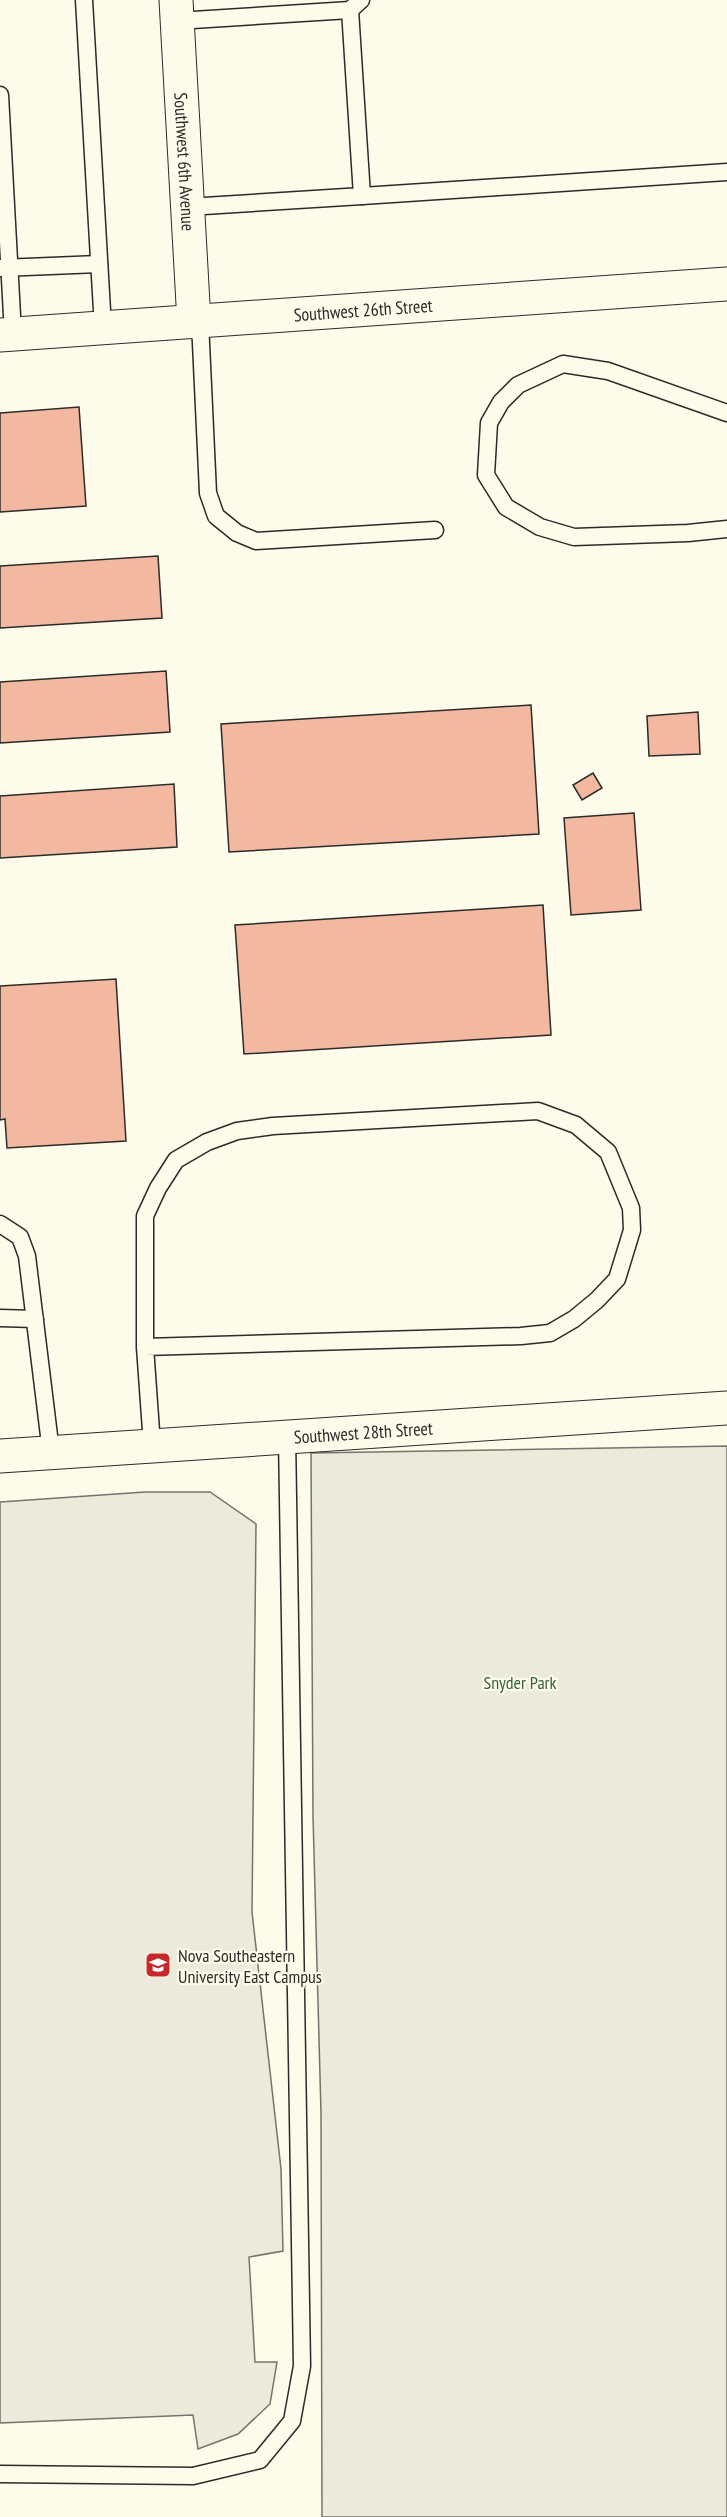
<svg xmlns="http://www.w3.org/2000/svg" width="727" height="2517" viewBox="0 0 727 2517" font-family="'PT Sans Narrow',sans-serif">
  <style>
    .green { fill: #ecebdb; stroke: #74746e; stroke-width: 1.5 }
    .building { fill: #f2b8a0; stroke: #2b2b2b; stroke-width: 1.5 }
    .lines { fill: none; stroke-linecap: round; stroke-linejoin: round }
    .lane-casing { stroke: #2b2b2b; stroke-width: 19 }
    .street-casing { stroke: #2b2b2b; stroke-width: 35 }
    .lane { stroke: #fdfbea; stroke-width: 16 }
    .street { stroke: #fdfbea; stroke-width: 33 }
    .labels { text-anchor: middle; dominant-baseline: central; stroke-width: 4.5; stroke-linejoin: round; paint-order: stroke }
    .street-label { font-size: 18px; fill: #2b2b2b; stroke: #fdfbea }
    .park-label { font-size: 18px; fill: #34623c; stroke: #fdfbea }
    .poi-label { font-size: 18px; fill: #2b2b2b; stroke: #fdfbea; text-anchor: start }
  </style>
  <rect width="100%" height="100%" fill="#fdfbea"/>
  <g class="green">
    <polygon points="727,1446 727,2517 322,2517 321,2113 313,1816 311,1453"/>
    <polygon points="145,1492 210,1492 256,1524 252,1912 281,2169 283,2251 249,2257 255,2362 277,2362 270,2404 238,2434 198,2449 193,2415 0,2423 0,1502"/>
  </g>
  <g class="building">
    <polygon points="79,407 86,506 0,512 0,413"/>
    <polygon points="158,556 162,618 0,628 0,566"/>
    <polygon points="166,671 170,732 0,743 0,682"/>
    <polygon points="531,705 539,834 229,852 221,724"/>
    <polygon points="698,712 700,754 649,756 647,716"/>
    <polygon points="593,773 602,788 582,800 573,785"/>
    <polygon points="174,784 177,847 0,858 0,796"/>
    <polygon points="634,813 641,910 571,915 564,818"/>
    <polygon points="543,905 551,1035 244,1054 235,925"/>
    <polygon points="116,979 126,1141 7,1148 5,1119 0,1120 0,986"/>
  </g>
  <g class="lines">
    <g class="lane-casing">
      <g id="lane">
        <polyline points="84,0 103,328"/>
        <polyline points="177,21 350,10 361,0"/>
        <polyline points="0,95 13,334"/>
        <polyline points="362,196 727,172"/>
        <polyline points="188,207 362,196 350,10"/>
        <polyline points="1,268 99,264"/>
        <polyline points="200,322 208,493 216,516 237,533 256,541 435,530"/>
        <polyline points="727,413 608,371 563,364 518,385 501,402 489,423 486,475 506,507 540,527 574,537 688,533 727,529"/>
        <polyline points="0,1224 20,1237 27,1256 51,1452"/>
        <polyline points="0,1318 35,1319"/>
        <polyline points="145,1347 521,1336 550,1333 574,1319 597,1300 617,1279 632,1230 631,1208 608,1152 576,1125 538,1111 273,1126 237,1131 207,1142 176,1160 158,1188 145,1216 145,1347 152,1445"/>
        <polyline points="0,2474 193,2476 260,2460 292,2421 302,2366 287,1436"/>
      </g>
    </g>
    <g class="street-casing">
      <g id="street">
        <path id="s1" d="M176,0L194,322"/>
        <path id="s2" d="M0,335L727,284"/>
        <path id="s3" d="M0,1456L727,1408"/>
      </g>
    </g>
    <use href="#lane" class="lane"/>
    <use href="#street" class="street"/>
  </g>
  <defs>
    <g id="university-square" transform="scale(1.35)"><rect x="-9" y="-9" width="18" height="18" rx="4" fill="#c62828" stroke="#fdfbea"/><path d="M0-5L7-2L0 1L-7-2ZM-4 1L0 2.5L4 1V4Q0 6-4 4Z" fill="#fff"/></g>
  </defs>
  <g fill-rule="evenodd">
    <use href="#university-square" x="158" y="1965"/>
  </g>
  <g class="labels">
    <g class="street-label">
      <text stroke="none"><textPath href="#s1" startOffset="162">Southwest 6th Avenue</textPath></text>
      <text stroke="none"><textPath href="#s2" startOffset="364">Southwest 26th Street</textPath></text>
      <text stroke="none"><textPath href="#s3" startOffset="364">Southwest 28th Street</textPath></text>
    </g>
    <g class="park-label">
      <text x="520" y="1682">Snyder Park</text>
    </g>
    <g class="poi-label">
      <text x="178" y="1955">Nova Southeastern<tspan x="178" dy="21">University East Campus</tspan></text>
    </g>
  </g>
</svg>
